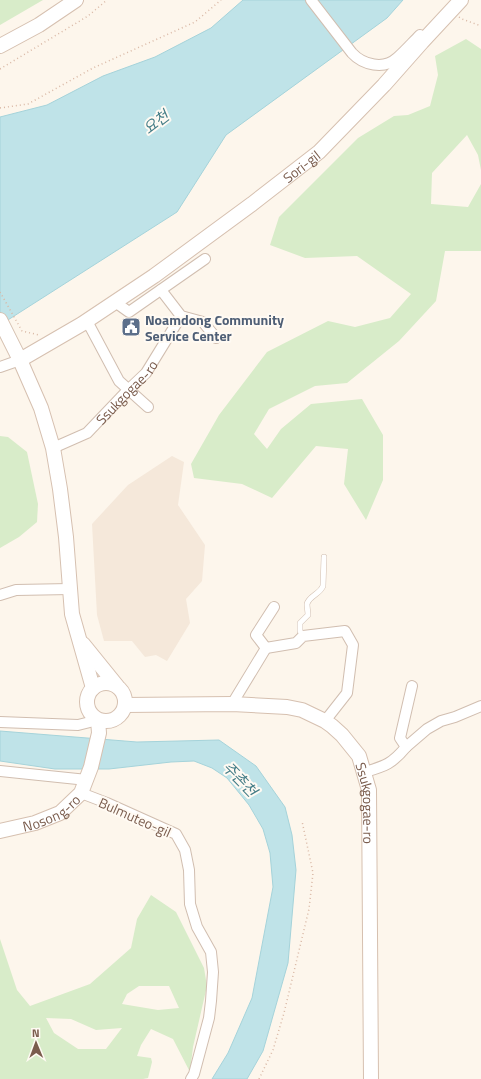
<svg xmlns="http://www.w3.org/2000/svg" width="481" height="1079" viewBox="0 0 481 1079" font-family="'Titillium Web','Noto Sans KR',sans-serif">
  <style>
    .residential { fill: #f5e8da }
    .green { fill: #d8ecc9; fill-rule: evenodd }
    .water { fill: #bfe3e8; stroke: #a5d3da }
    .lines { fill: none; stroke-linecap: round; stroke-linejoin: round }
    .lane-casing { stroke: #d1beb0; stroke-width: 6 }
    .street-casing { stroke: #d1beb0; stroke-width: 12 }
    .secondary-casing { stroke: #d6c0b0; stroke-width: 16 }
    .path { stroke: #d9b8a5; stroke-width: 1.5; stroke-dasharray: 1 3; stroke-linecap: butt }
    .lane { stroke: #fff; stroke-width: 5 }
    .street { stroke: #fff; stroke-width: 10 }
    .secondary { stroke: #fff; stroke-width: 14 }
    .labels { text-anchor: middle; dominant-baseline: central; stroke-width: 4; stroke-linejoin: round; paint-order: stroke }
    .street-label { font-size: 14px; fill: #7a5c4d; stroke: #fffaf3 }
    .service-label { font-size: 14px; font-weight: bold; fill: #4e5e75; stroke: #fffaf3; text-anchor: start }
    .water-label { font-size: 15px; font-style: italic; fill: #437c86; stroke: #fffaf3 }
  </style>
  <rect width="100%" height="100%" fill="#fdf6ec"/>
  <polygon class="residential" points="172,456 184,462 178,505 205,545 202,581 186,599 190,623 167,661 156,655 145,657 132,641 104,641 97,615 92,524 128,485"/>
  <g class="green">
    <polygon points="0,0 43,0 0,25"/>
    <polygon points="466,39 481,49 481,170 478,155 467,135 432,173 431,204 468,207 481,184 481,251 445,251 436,301 399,341 347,383 315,386 269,409 254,434 267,449 281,429 311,404 362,399 383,435 383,480 366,520 344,484 348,449 316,446 272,498 242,484 194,478 191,464 219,415 267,352 328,321 355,327 390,318 411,294 357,256 305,258 270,245 279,217 358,138 394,116 408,115 430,106 438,75 435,56"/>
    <polygon points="0,436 8,437 27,452 38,504 37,522 19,537 0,548"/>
    <path d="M151,895L176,912L204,968L207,986L193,1047L190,1072L173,1039L151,1029L141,1045L137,1056L151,1058L152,1062L148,1078L143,1079H0V939L17,990L30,1006L90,984L131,948L137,919ZM139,986H169L179,1008L158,1010L122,1004L127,994ZM46,1018L71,1019L96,1030L122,1028L106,1049H78L54,1033Z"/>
  </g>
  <g class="water">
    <polygon points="243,0 403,0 387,18 226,135 177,212 0,325 0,117 47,105 103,76 155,57 211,28"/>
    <polygon points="0,731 137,742 219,740 256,766 285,807 292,835 296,870 288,963 263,1051 247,1079 212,1079 228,1053 252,998 273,887 270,853 263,829 249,805 227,778 212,768 194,761 171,762 109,769 55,769 0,761"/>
  </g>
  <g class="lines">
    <g class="lane-casing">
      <path id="lane" d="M303,636L300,631V623L308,615C308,612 307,607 307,604C309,596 320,594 323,586L324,557"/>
    </g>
    <g class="street-casing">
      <g id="street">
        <path d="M311,0L352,53C363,65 384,70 397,58C405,51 412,43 420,35"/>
        <polyline points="161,290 181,316 203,322 216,338"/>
        <polyline points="115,302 129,312 205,259"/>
        <polyline points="87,321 119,381 148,407"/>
        <polyline points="0,367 20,360"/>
        <path id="s1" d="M53,448L87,433L128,390L146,373L181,316"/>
        <polyline points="0,595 16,590 70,589"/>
        <polyline points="266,648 296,643 303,636 345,631 353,645 347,693 325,721"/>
        <polyline points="232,704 266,648 256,635 274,607"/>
        <polyline points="0,722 78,725 98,720"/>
        <polyline points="406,747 427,729 441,721 455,717 481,706"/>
        <polyline points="0,771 87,780"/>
        <path d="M365,772C385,766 392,764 406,747L400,738L412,686"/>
        <polyline points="81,793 107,803 176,834 185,850 189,870 190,904 197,927 211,952 213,972 211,1001 209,1018 194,1074 191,1079"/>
      </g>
    </g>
    <g class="secondary-casing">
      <g id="secondary">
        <polyline points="0,46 39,25 76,0"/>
        <polyline points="0,320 20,360 41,408 53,448 60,489 66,537 72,614 93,688"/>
        <path id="s2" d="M20,360L82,324L154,276L252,204L319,152L384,85L422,42L461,0"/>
        <polyline points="83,644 117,686"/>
        <circle cx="106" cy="702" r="19"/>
        <path id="s3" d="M125,705L232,704L287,707L302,710L325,721L332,726L342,735L359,756L369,790L371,1079"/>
        <path id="s4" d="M0,831L35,823L60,813L81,793L91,767L99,733L98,720"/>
      </g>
    </g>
    <g class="path">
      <polyline points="459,17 462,19 481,26"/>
      <polyline points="0,69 88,16 107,0"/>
      <polyline points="0,108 28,104 93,68 195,22 221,0"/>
      <polyline points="0,292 22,331 39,335"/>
      <polyline points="259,1079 273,1050 284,1013 309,909 313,873 302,821"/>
    </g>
    <use href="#lane" class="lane"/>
    <use href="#street" class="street"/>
    <use href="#secondary" class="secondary"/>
  </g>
  <defs>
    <g id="civic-square" transform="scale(1)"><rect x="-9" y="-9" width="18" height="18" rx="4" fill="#5c6f8a" stroke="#fffaf3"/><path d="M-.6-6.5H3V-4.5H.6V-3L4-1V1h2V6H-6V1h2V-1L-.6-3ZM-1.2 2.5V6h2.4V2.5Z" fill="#fff"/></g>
  </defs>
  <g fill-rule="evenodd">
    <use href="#civic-square" x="131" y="327"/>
  </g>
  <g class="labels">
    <g class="street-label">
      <text stroke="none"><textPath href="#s2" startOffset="342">Sori-gil</textPath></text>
      <text stroke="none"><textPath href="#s1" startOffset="94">Ssukgogae-ro</textPath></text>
      <text stroke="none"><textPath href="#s3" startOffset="300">Ssukgogae-ro</textPath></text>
      <text stroke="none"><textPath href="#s4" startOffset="55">Nosong-ro</textPath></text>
      <text transform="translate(135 817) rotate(24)">Bulmuteo-gil</text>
    </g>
    <g class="service-label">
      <text x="145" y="319">Noamdong Community<tspan x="145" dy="16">Service Center</tspan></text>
    </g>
    <g class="water-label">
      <text transform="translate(156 122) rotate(-37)">요천</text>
      <text transform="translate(240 779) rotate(46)">주촌천</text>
    </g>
  </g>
  <g transform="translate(36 1043) rotate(359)" stroke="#fffaf3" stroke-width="3" paint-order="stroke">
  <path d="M0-3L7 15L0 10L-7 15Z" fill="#7a5c4d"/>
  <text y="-6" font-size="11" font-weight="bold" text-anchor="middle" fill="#7a5c4d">N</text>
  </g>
</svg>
